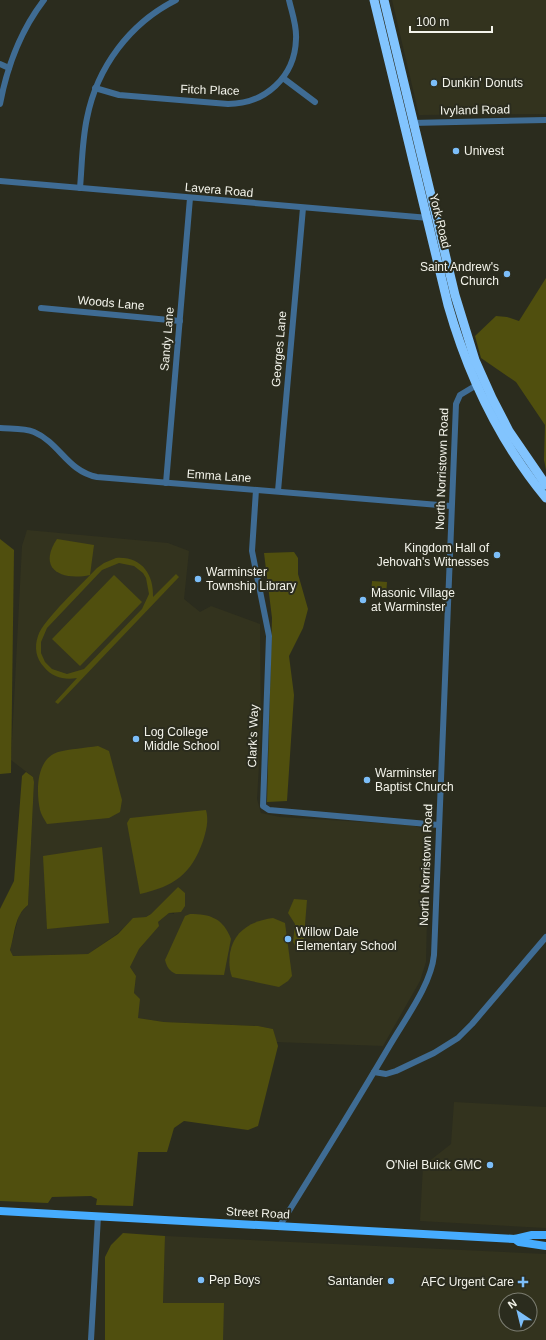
<svg xmlns="http://www.w3.org/2000/svg" width="546" height="1340" viewBox="0 0 546 1340" font-family="Arial,sans-serif">
  <style>
    .built { fill: #33331e; fill-rule: evenodd }
    .green { fill: #504f0e; fill-rule: evenodd }
    .lines { fill: none; stroke-linecap: round; stroke-linejoin: round }
    .minor { stroke: #3f6c94; stroke-width: 6 }
    .major { stroke: #46acfe; stroke-width: 8 }
    .highway { stroke: #82c4fe; stroke-width: 9 }
    .poi-dot { fill: #7cbef9; stroke: #2b2c1e; stroke-width: 1.5 }
    .labels { text-anchor: middle; dominant-baseline: central; stroke-width: 4; stroke-linejoin: round; paint-order: stroke }
    .poi-label { font-size: 12px; fill: #f4f4eb; stroke: #2b2c1e; text-anchor: start }
    .street-label { font-size: 12px; fill: #f4f4eb; stroke: #2b2c1e }
  </style>
  <rect width="100%" height="100%" fill="#2b2c1e"/>
  <g class="built">
    <polygon points="392,0 546,0 546,114 419,115"/>
    <polygon points="27,530 168,543 189,551 184,599 200,612 211,606 260,624 261,731 257,799 261,813 280,817 412,825 429,831 426,962 420,981 383,1046 276,1042 273,1029 258,1026 164,1022 138,1018 137,997 134,993 136,976 130,967 139,949 158,926 158,922 169,913 174,914 178,887 151,914 146,917 133,919 117,934 88,954 13,956 10,950 19,915 28,905 34,782 33,777 11,760 22,546"/>
    <polygon points="454,1102 546,1107 546,1228 420,1221 423,1166 451,1144"/>
    <path d="M165,1236L546,1254V1340H221L163,1303ZM506,1300H530V1324H506Z"/>
  </g>
  <g class="green">
    <polygon points="546,278 546,470 544,460 545,425 516,382 481,358 475,336 496,316 507,317 519,321"/>
    <polygon points="0,539 14,550 11,773 0,774"/>
    <path d="M57,539L94,545L90,575C61,581 37,569 57,539Z"/>
    <polygon points="294,552 298,558 298,574 308,609 303,628 289,656 294,695 287,801 267,802 272,618 264,553"/>
    <path d="M116,558C141,556 154,574 153,597L176,574L179,577L58,704L55,702L77,678C65,680 53,678 44,667C36,659 34,647 38,636C43,620 83,583 97,568L104,563ZM119,563L134,566L143,573L146,578L149,594L142,609L84,669L67,674L52,669L45,662L41,653V642L47,628L102,570Z"/>
    <polygon points="114,575 142,602 80,666 52,639"/>
    <polygon points="372,581 387,582 386,596 371,595"/>
    <path d="M98,746L109,751L122,800L120,812L109,818L47,824C44,819 41,814 40,810C36,791 36,759 58,752C70,749 85,748 98,746Z"/>
    <path d="M26,772L33,777L34,782L28,905C14,916 15,934 10,950L13,956L88,954L118,934L133,918L146,917L151,914L178,887L185,893V906L181,912L169,913L158,922L159,926L139,949L130,967L136,976L134,993L140,999L138,1018L164,1022L258,1026L273,1029L278,1046L258,1126L248,1130L184,1121L174,1128L167,1152H138L133,1206L96,1205L97,1199L91,1196L52,1197L48,1203L0,1201V909L14,881L22,776Z"/>
    <path d="M206,810C209,821 206,831 203,841C191,875 174,886 140,894L127,823L130,818Z"/>
    <polygon points="102,847 109,923 47,929 43,856"/>
    <polygon points="294,899 307,900 303,949 296,947 293,942 295,924 288,913"/>
    <path d="M190,914C210,914 223,918 231,939L224,975L176,974C169,971 167,967 165,960L185,916Z"/>
    <path d="M273,918L285,923L292,976L288,981L279,987L232,977C229,969 229,962 230,953C234,930 252,921 273,918Z"/>
    <polygon points="123,1233 165,1236 163,1303 224,1303 223,1340 105,1340 105,1257 111,1245"/>
  </g>
  <g class="lines">
    <g class="minor">
      <polyline points="0,64 9,68"/>
      <polyline points="283,78 315,102"/>
      <path d="M95,88L119,95L228,104C265,104 295,77 296,39C297,26 292,13 289,0"/>
      <path d="M0,104C7,67 21,30 44,0"/>
      <polyline points="412,123 546,120"/>
      <polyline points="0,181 429,218"/>
      <path d="M80,188C82,165 82,141 87,118C97,67 130,23 176,0"/>
      <polyline points="41,308 180,321"/>
      <path d="M0,428C11,429 24,428 34,432C60,443 67,471 97,477L451,506"/>
      <polyline points="166,483 190,198"/>
      <polyline points="256,490 252,551 269,636 263,806 269,810 439,825"/>
      <polyline points="278,491 303,208"/>
      <polyline points="374,1072 386,1074 396,1071 434,1053 458,1038 472,1024 546,937"/>
      <path d="M279,1227C317,1166 354,1106 390,1045C405,1019 431,985 434,955L456,404L460,395L480,383"/>
      <polyline points="91,1340 98,1216"/>
    </g>
    <g class="major">
      <polyline points="0,1211 515,1239 532,1235 546,1235"/>
      <polyline points="515,1239 519,1242 546,1246"/>
    </g>
    <g class="highway">
      <path d="M374,0L448,305C468,375 499,441 546,498"/>
      <polyline points="384,0 455,295 475,360 492,398 509,431 546,485"/>
    </g>
  </g>
  <g class="poi-dot">
    <circle cx="434" cy="83" r="4"/>
    <circle cx="456" cy="151" r="4"/>
    <circle cx="507" cy="274" r="4"/>
    <circle cx="497" cy="555" r="4"/>
    <circle cx="198" cy="579" r="4"/>
    <circle cx="363" cy="600" r="4"/>
    <circle cx="136" cy="739" r="4"/>
    <circle cx="367" cy="780" r="4"/>
    <circle cx="288" cy="939" r="4"/>
    <circle cx="490" cy="1165" r="4"/>
    <circle cx="201" cy="1280" r="4"/>
    <circle cx="391" cy="1281" r="4"/>
    <path d="M521 1276h4v4h4v4h-4v4h-4v-4h-4v-4h4z"/>
  </g>
  <g class="labels">
    <g class="poi-label">
      <text x="442" y="83">Dunkin' Donuts</text>
      <text x="464" y="151">Univest</text>
      <text x="499" y="267" text-anchor="end">Saint Andrew's<tspan x="499" dy="14">Church</tspan></text>
      <text x="489" y="548" text-anchor="end">Kingdom Hall of<tspan x="489" dy="14">Jehovah's Witnesses</tspan></text>
      <text x="206" y="572">Warminster<tspan x="206" dy="14">Township Library</tspan></text>
      <text x="371" y="593">Masonic Village<tspan x="371" dy="14">at Warminster</tspan></text>
      <text x="144" y="732">Log College<tspan x="144" dy="14">Middle School</tspan></text>
      <text x="375" y="773">Warminster<tspan x="375" dy="14">Baptist Church</tspan></text>
      <text x="296" y="932">Willow Dale<tspan x="296" dy="14">Elementary School</tspan></text>
      <text x="482" y="1165" text-anchor="end">O'Niel Buick GMC</text>
      <text x="209" y="1280">Pep Boys</text>
      <text x="383" y="1281" text-anchor="end">Santander</text>
      <text x="514" y="1282" text-anchor="end">AFC Urgent Care</text>
    </g>
    <g class="street-label">
      <text transform="translate(210 90) rotate(2)">Fitch Place</text>
      <text transform="translate(475 110) rotate(-1)">Ivyland Road</text>
      <text transform="translate(219 190) rotate(5)">Lavera Road</text>
      <text transform="translate(440 221) rotate(76)">York Road</text>
      <text transform="translate(111 303) rotate(5)">Woods Lane</text>
      <text transform="translate(167 339) rotate(-85)">Sandy Lane</text>
      <text transform="translate(279 349) rotate(-85)">Georges Lane</text>
      <text transform="translate(442 469) rotate(-88)">North Norristown Road</text>
      <text transform="translate(219 476) rotate(4)">Emma Lane</text>
      <text transform="translate(253 736) rotate(-88)">Clark's Way</text>
      <text transform="translate(426 865) rotate(-88)">North Norristown Road</text>
      <text transform="translate(258 1213) rotate(3)">Street Road</text>
    </g>
  </g>
  <g transform="translate(518 1312) rotate(325)"><circle r="19" fill="#2b2c1e" stroke="#7b7c70"/>
  <path d="M0-3L7 15L0 10L-7 15Z" fill="#7cbef9"/>
  <text y="-6" font-size="11" font-weight="bold" text-anchor="middle" fill="#f4f4eb">N</text>
  </g>
  <path d="M410 26v6h82v-6" fill="none" stroke="#f4f4eb" stroke-width="2"/>
  <text x="416" y="26" font-size="12" fill="#f4f4eb" stroke="#2b2c1e" stroke-width="3" paint-order="stroke">100 m</text>
</svg>
